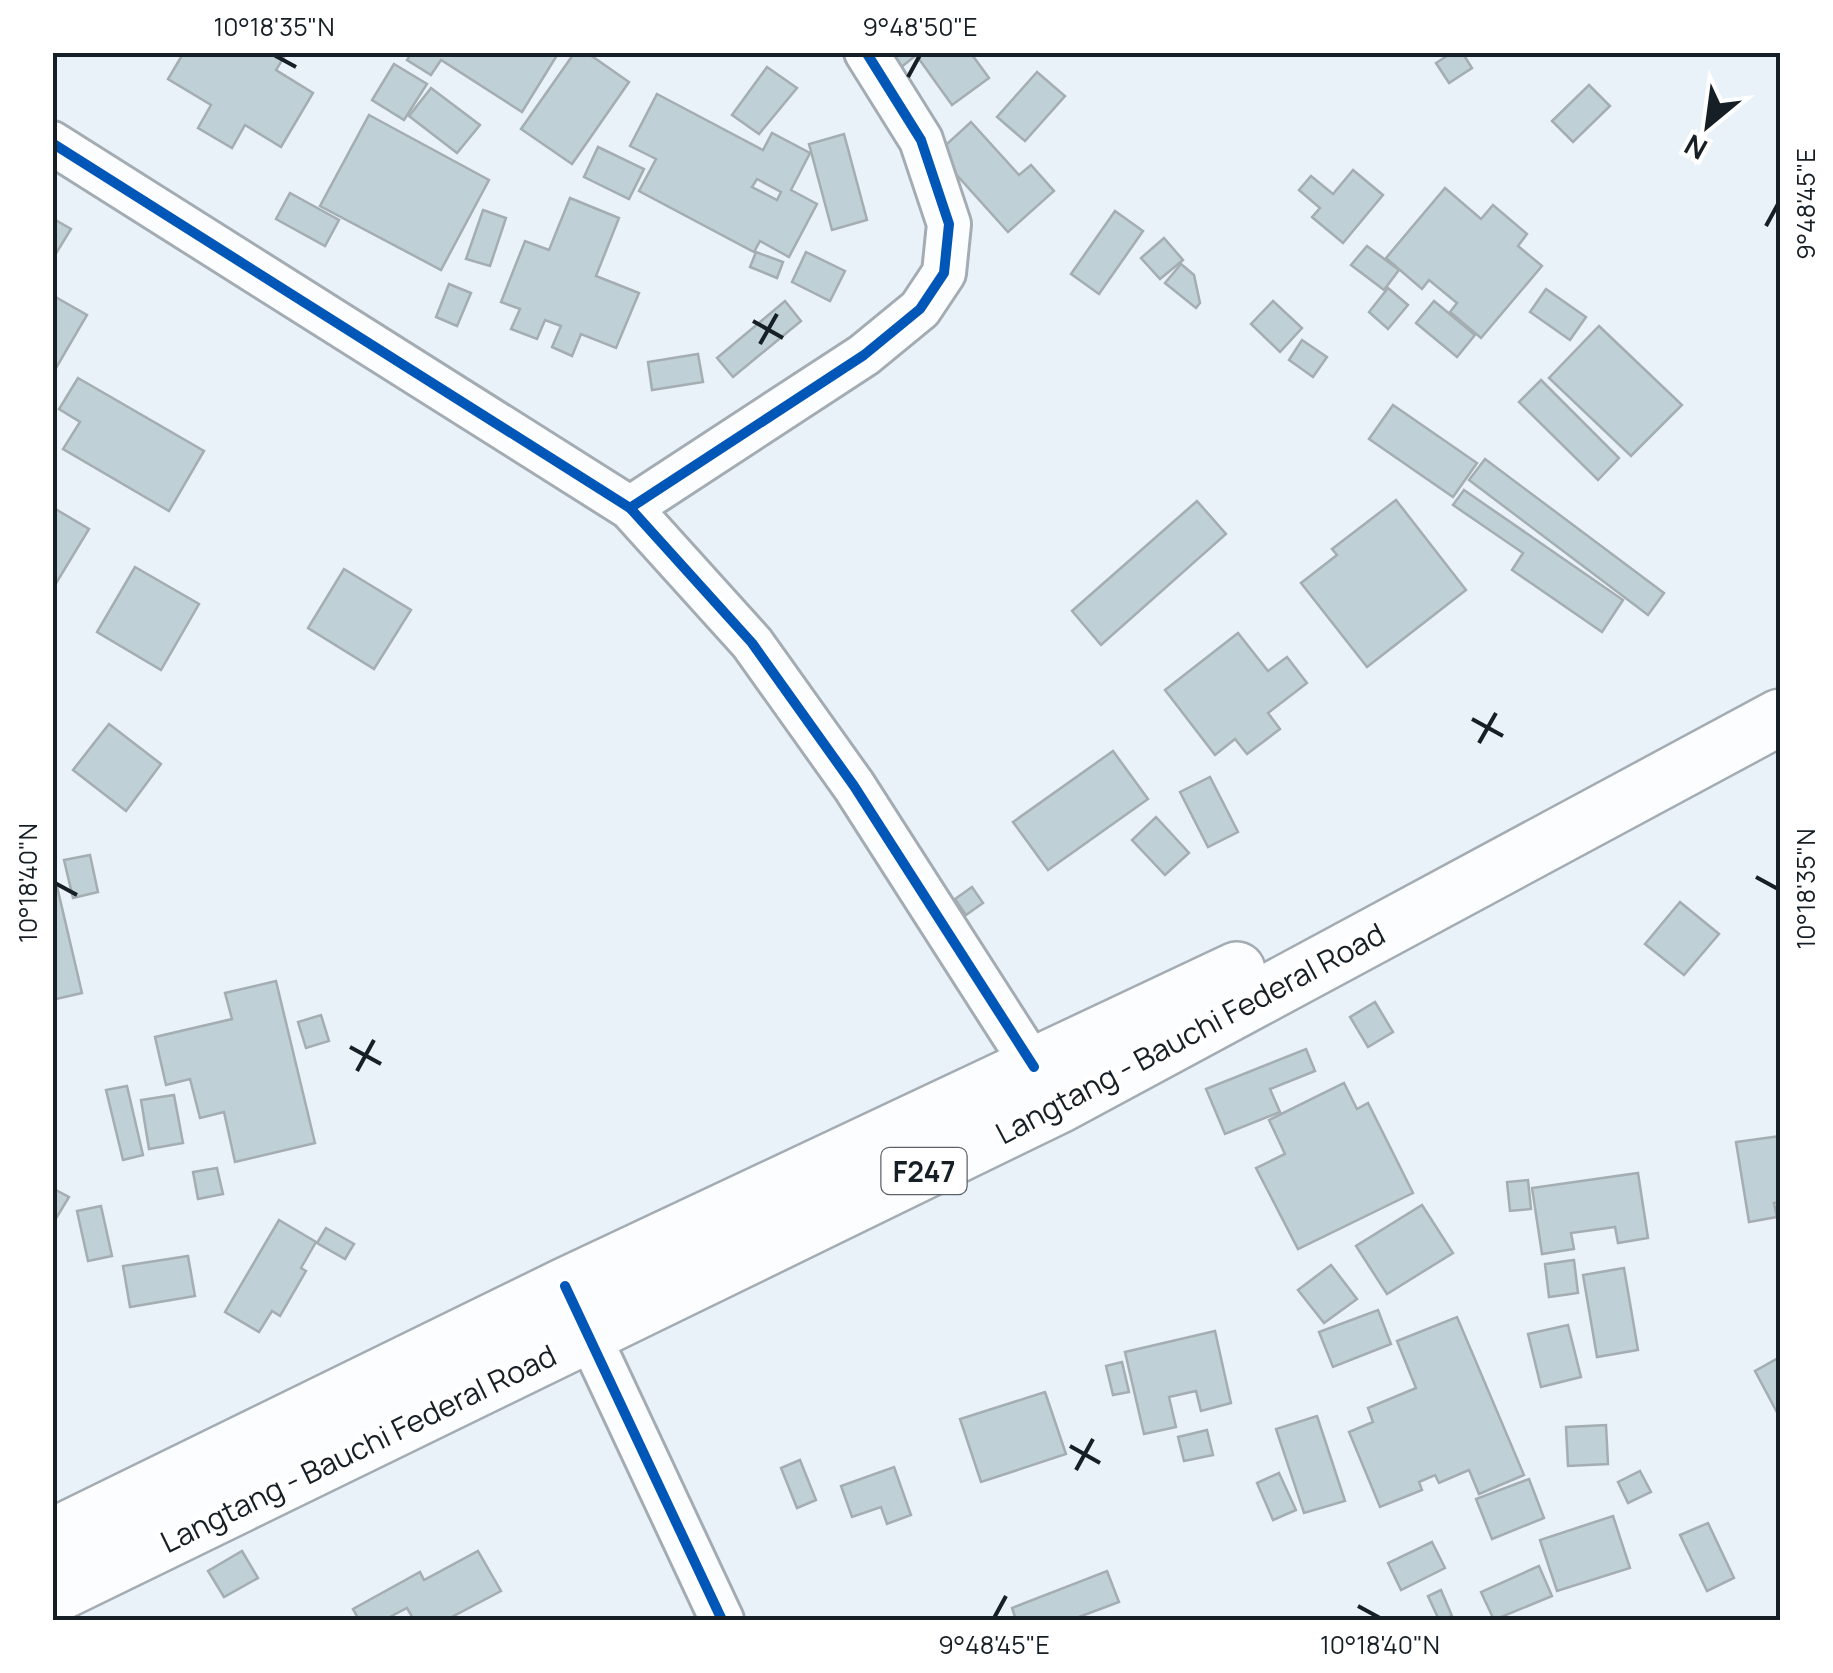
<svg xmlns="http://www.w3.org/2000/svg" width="1833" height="1673" viewBox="0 0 1833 1673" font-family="Manrope,sans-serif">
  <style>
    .building { fill: #bfd0d6; stroke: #a4adb2; stroke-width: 2.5; fill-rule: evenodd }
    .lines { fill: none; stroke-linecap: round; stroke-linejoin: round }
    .minor-casing { stroke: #a4acb3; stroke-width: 48 }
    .primary-casing { stroke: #a4acb3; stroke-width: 60 }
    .minor { stroke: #fcfdfe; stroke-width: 42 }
    .primary { stroke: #fcfdfe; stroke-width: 55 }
    .cycleway-casing { stroke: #fff; stroke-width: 16 }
    .cycleway { stroke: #0057b8; stroke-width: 10 }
    .ticks { fill: none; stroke: #161f26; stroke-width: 4 }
    .labels { text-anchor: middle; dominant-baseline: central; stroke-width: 8; stroke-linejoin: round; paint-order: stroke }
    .shield { fill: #fff; stroke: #5c6267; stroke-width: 2.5 }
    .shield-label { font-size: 28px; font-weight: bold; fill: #161f26 }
    .street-label { font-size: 30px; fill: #161f26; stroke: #fff }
    .neatline { fill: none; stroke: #161f26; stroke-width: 4 }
    .ticks-label { font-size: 25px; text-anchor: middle; fill: #161f26 }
  </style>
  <rect width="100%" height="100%" fill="#eaf2f9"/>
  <g class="building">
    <polygon points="184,52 287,52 276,70 313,93 281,147 245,125 232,148 198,128 211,105 168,79"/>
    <polygon points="412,52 559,52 522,112 441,60 431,75 407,60"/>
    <polygon points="575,52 586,52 629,82 572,164 521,129"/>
    <polygon points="885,52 912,52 915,56 899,69"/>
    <polygon points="914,52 970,52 989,78 952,105"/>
    <polygon points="1453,52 1462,52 1472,68 1449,83 1436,63"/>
    <polygon points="394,64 427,84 404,120 372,100"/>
    <polygon points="767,67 797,88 759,134 732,115"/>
    <polygon points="1037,72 1065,96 1025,141 997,117"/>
    <polygon points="1589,85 1610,106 1573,142 1552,121"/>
    <polygon points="431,88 480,125 457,153 409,116"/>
    <path d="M657,94L763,150L772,133L810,153L791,190L817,204L789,257L760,241L754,252L639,191L656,159L630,146ZM757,179L781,192L777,200L752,187Z"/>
    <polygon points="369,115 489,180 441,270 320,206"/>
    <polygon points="971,122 1019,175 1031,165 1054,191 1008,232 937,153"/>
    <polygon points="844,134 867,220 832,230 809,144"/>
    <polygon points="598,147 644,169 629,199 584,177"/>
    <polygon points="1353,170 1383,195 1343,243 1312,217 1320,208 1299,190 1311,176 1333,194"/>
    <polygon points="1445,188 1481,219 1493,205 1527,234 1518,246 1542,266 1481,338 1450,312 1457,303 1429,280 1422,289 1386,258"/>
    <polygon points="290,193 339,220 325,246 276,219"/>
    <polygon points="570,198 619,218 596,276 639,293 616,348 581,334 572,356 552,347 561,326 545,320 537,339 511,329 520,309 501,302 525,241 549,250"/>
    <polygon points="483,210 506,218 490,266 466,259"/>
    <polygon points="1115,211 1143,231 1099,294 1071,274"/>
    <polygon points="52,218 71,229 52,260"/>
    <polygon points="1164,238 1183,260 1160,279 1141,258"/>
    <polygon points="1367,246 1399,270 1384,290 1351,265"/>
    <polygon points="756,252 783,262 777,278 750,267"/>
    <polygon points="806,252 845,271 830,301 792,282"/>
    <polygon points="1181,264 1194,275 1200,303 1196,308 1165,283"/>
    <polygon points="449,284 471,293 457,326 436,317"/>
    <polygon points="1388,288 1408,305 1388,329 1369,312"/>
    <polygon points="1546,289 1586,317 1570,340 1530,312"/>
    <polygon points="52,295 87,315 52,375"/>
    <polygon points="785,301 801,321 733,377 717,358"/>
    <polygon points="1273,301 1302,328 1280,352 1251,324"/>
    <polygon points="1434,301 1475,335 1457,357 1416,323"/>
    <polygon points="1599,326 1682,405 1631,456 1549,378"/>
    <polygon points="1302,340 1327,357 1313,377 1289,360"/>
    <polygon points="698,354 703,382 652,390 648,362"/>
    <polygon points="78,378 204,451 169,511 63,449 80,422 59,409"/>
    <polygon points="1541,380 1619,458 1598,480 1519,402"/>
    <polygon points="1393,405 1477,463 1453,497 1369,439"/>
    <polygon points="1485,459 1664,593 1648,615 1469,480"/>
    <polygon points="1464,490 1623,600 1602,632 1512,570 1523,553 1453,505"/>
    <polygon points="1396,500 1466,590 1367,667 1301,583 1337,555 1332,549"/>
    <polygon points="1197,501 1226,534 1101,645 1072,611"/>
    <polygon points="52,507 89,529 52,590"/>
    <polygon points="135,567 199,604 161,670 97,632"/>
    <polygon points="344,569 411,610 374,669 308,628"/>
    <polygon points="1238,633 1268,671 1287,657 1307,683 1268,713 1280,729 1247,754 1235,739 1215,755 1165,690"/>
    <polygon points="109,724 161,764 126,811 73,770"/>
    <polygon points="1113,751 1148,799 1048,870 1013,822"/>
    <polygon points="1210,777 1238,832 1208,847 1180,792"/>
    <polygon points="1156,817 1189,853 1165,875 1132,840"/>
    <polygon points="90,855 98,892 73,898 64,860"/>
    <polygon points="52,865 82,993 52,1000"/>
    <polygon points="972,887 983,903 966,915 955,899"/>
    <polygon points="1680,902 1719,934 1684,975 1645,944"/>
    <polygon points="276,981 315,1143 235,1162 224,1112 200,1118 190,1079 166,1085 155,1037 232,1019 225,993"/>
    <polygon points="1375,1002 1393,1032 1368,1047 1350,1017"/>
    <polygon points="321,1015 329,1041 306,1048 298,1022"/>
    <polygon points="1306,1049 1315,1071 1270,1089 1280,1112 1225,1134 1206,1089"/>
    <polygon points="1344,1083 1357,1109 1368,1103 1413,1193 1298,1249 1256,1168 1285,1154 1269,1120"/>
    <polygon points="127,1086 143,1155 123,1160 106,1090"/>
    <polygon points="174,1095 183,1143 149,1149 141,1100"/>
    <polygon points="1780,1136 1780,1202 1774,1203 1777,1217 1749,1222 1736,1142"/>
    <polygon points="217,1168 223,1194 198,1199 193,1172"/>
    <polygon points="1638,1173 1648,1238 1618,1243 1615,1227 1571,1233 1574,1249 1542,1254 1532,1188"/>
    <polygon points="1528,1180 1531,1209 1510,1211 1507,1182"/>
    <polygon points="52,1188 69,1197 52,1225"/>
    <polygon points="1422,1205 1453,1253 1387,1294 1356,1246"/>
    <polygon points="101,1206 112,1256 88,1261 77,1211"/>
    <polygon points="279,1220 316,1242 301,1268 306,1271 280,1316 272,1311 259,1332 225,1312"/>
    <polygon points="326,1228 354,1244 345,1259 317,1243"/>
    <polygon points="188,1256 195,1296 130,1307 123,1266"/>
    <polygon points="1574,1260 1578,1293 1549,1297 1545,1264"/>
    <polygon points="1331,1265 1357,1299 1324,1323 1298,1290"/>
    <polygon points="1624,1268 1638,1350 1597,1357 1583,1275"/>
    <polygon points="1378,1310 1391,1344 1333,1367 1319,1332"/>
    <polygon points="1457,1317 1524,1475 1479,1494 1469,1470 1439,1483 1435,1475 1419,1482 1422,1490 1380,1507 1349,1432 1373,1422 1368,1408 1416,1388 1397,1341"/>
    <polygon points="1568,1325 1581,1377 1541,1387 1528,1334"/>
    <polygon points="1215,1331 1231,1403 1201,1411 1196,1391 1169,1397 1176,1427 1144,1434 1125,1352"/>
    <polygon points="1780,1357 1780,1418 1755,1371"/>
    <polygon points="1122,1362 1129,1392 1113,1395 1106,1366"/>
    <polygon points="1045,1392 1066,1454 981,1482 960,1419"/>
    <polygon points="1317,1416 1345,1501 1304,1513 1276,1429"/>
    <polygon points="1606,1425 1608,1464 1568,1466 1566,1427"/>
    <polygon points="1207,1430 1213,1455 1184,1461 1178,1437"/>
    <polygon points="800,1460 816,1500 797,1508 781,1468"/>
    <polygon points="894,1467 911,1515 887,1524 881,1507 852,1517 841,1486"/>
    <polygon points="1640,1471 1651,1492 1628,1503 1618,1482"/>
    <polygon points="1279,1473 1296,1510 1273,1520 1257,1483"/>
    <polygon points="1529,1479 1544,1518 1492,1539 1476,1499"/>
    <polygon points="1613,1516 1630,1568 1557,1591 1540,1540"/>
    <polygon points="1708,1523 1734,1578 1707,1591 1680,1535"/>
    <polygon points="1432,1542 1445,1568 1401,1590 1388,1563"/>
    <polygon points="242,1551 258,1578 224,1597 208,1571"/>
    <polygon points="478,1551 501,1591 446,1620 414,1620 407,1608 384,1620 359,1620 353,1609 420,1572 424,1580"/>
    <polygon points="1539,1566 1552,1596 1494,1620 1481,1592"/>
    <polygon points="1107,1571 1119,1602 1071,1620 1016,1620 1012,1608"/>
    <polygon points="1441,1590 1452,1616 1439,1620 1428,1596"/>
  </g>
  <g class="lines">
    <g class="minor-casing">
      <g id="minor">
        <polyline points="52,143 630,508 752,643 854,786 1034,1067"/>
        <polyline points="630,508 864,355 920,309 944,273 949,224 921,140 866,52"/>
        <polyline points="576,1308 722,1620"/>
      </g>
    </g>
    <g class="primary-casing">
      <g id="primary">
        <polyline points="52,1537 565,1286 1237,970"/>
        <polyline points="52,1596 1059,1105 1780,717"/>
      </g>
    </g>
    <use href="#minor" class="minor"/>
    <use href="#primary" class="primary"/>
    <g class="cycleway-casing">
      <g id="cycleway">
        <polyline points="52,143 630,508 752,643 854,786 1034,1067"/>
        <polyline points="630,508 864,355 920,309 944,273 949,224 921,140 866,52"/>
        <polyline points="565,1286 722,1620"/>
      </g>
    </g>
    <use href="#cycleway" class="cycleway"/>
  </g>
  <path class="ticks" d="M274,55L296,67M908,77L920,55M1766,226L1778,204M753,321L783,338M760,344L777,314M1472,719L1503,736M1479,743L1496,713M1756,877L1778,889M55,883L77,895M350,1047L381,1064M357,1071L374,1040M1070,1446L1100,1463M1076,1470L1093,1439M1358,1606L1380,1618M994,1618L1006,1596"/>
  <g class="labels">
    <rect class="shield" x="881.5" y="1148" width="85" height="46" rx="8"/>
    <g class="shield-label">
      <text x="924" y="1171">F247</text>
    </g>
    <g class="street-label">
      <text transform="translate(1190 1033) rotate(-28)">Langtang - Bauchi Federal Road</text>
      <text transform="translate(358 1448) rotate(-26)">Langtang - Bauchi Federal Road</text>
    </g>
  </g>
  <rect width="1833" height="1673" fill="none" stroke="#ffffff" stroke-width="110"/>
  <g transform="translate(1708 125) rotate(209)" stroke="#ffffff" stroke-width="8" paint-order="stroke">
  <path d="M0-8L18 38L0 25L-18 38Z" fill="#161f26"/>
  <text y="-15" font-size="28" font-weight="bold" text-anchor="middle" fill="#161f26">N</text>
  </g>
  <rect x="55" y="55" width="1723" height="1563" class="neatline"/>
  <g class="ticks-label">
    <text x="274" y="36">10°18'35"N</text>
    <text x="920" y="36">9°48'50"E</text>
    <text transform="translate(1806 204) rotate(-90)" y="9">9°48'45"E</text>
    <text transform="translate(28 883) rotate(-90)" y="9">10°18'40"N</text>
    <text transform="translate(1806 889) rotate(-90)" y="9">10°18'35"N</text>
    <text x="994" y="1654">9°48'45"E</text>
    <text x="1380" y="1654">10°18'40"N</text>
  </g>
</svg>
